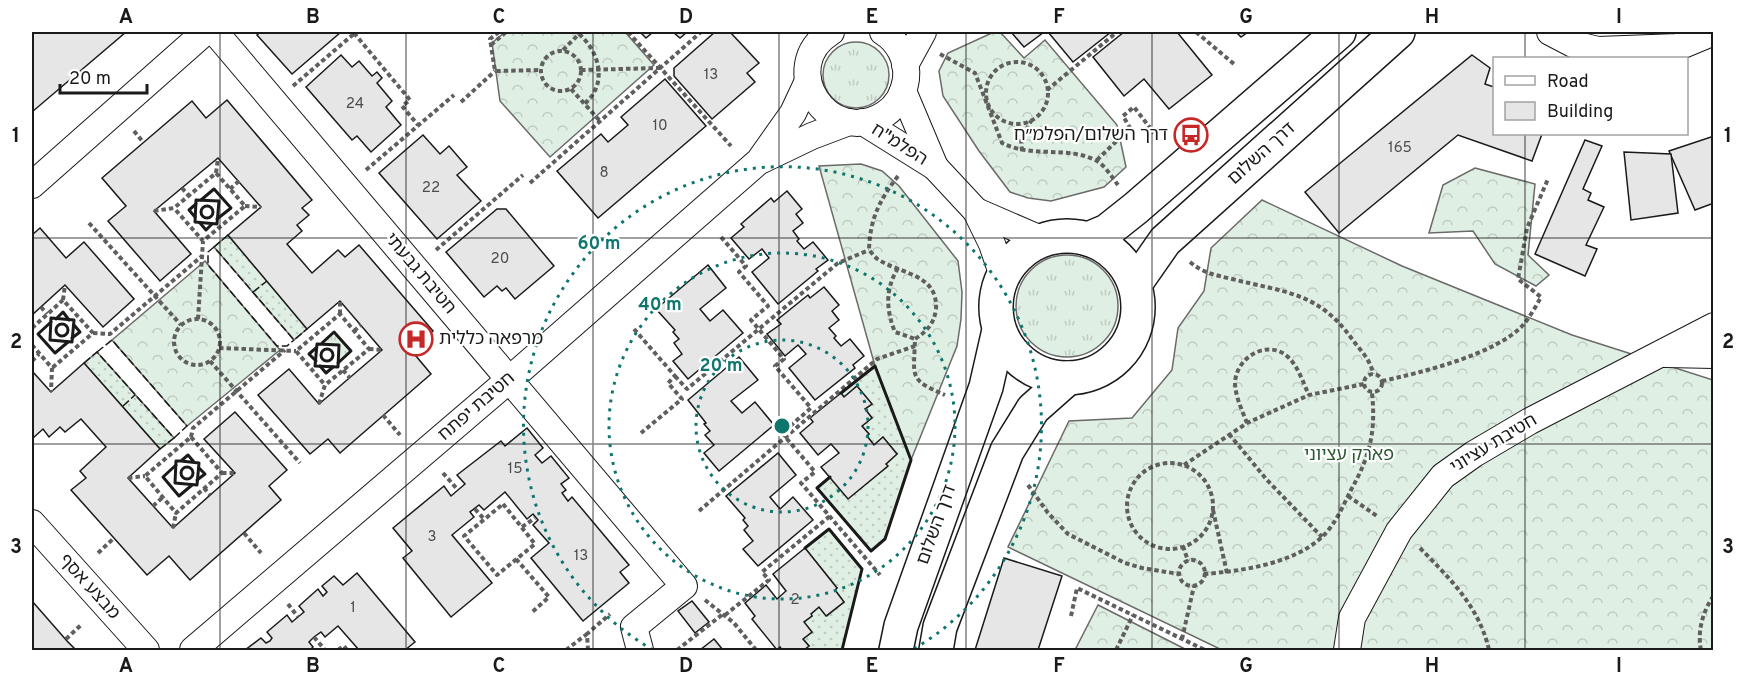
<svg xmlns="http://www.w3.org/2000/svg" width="1745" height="682" viewBox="0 0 1745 682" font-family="Overpass,'Noto Sans Hebrew',sans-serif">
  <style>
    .grass { fill: url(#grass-tufts); stroke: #6a6a6a; stroke-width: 1.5 }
    .forest { fill: url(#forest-crowns); stroke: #6a6a6a; stroke-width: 1.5 }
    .garden { fill: url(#garden-dots); stroke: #6a6a6a; stroke-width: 1.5 }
    .building { fill: #e6e6e6; stroke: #1a1a1a; stroke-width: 1.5 }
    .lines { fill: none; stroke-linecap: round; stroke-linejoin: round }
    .minor-casing { stroke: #1a1a1a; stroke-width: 28 }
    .tertiary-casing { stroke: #1a1a1a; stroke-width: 36 }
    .path { stroke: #5f5f5f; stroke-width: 4; stroke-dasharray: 4.5 3; stroke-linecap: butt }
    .minor { stroke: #fff; stroke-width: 26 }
    .tertiary { stroke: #fff; stroke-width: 33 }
    .fence { stroke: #1a1a1a; stroke-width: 1.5; stroke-dasharray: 8 3; stroke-linecap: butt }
    .wall { stroke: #1a1a1a; stroke-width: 3 }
    .grid { fill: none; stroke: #1a1a1a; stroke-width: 1.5; stroke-opacity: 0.55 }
    .ring { fill: none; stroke: #0f766e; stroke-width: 3; stroke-dasharray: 3 6 }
    .labels { text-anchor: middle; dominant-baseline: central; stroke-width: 4.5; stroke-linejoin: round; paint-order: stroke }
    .number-label { font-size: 15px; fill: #4d4d4d }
    .poi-label { font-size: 18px; fill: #1a1a1a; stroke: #fff; text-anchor: end }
    .street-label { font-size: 18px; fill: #1a1a1a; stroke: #fff }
    .park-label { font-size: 18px; fill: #2b5a34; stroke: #fff }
    .centre { fill: #0f766e; stroke: #fff; stroke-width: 3 }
    .ring-label { font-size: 18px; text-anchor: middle; font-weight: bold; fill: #0f766e; stroke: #fff; stroke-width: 4.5; stroke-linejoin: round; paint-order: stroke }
    .neatline { fill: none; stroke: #1a1a1a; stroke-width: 2 }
    .grid-label { font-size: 20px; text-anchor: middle; font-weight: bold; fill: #1a1a1a }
  </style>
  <defs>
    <pattern id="grass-tufts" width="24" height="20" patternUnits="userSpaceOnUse" patternTransform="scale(1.5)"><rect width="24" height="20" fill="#e0efe3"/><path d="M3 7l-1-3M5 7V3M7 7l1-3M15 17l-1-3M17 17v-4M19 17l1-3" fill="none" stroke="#c0ccc2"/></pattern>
    <pattern id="forest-crowns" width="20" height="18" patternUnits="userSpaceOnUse" patternTransform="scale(1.5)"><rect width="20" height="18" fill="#e0efe3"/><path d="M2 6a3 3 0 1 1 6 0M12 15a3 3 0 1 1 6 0" fill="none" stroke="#c0ccc2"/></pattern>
    <pattern id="garden-dots" width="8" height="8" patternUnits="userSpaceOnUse" patternTransform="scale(1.5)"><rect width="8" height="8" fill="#e0efe3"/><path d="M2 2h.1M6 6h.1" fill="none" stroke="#c0ccc2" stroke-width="1.8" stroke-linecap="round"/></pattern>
  </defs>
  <rect width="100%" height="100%" fill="#fff"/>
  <g class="grass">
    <circle cx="856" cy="75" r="33"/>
    <circle cx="1067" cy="306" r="51"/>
    <polygon points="334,332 351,351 338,363 339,345 321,344"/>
  </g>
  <g class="forest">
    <polygon points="505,32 625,32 654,65 550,157 500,101 492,43"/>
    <polygon points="994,32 1000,32 1024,58 1045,40 1117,125 1126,167 1104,187 1051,201 1028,198 1010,192 979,151 943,96 939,71 948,53"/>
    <polygon points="861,164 882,171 899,186 958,261 962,292 961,319 957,346 911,460 875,366 819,166"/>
    <polygon points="1475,168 1535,184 1528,255 1549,275 1536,286 1495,264 1473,231 1429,233 1443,185"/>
    <polygon points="1262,200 1402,266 1572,335 1713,380 1713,650 1222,650 1008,547 1069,421 1132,418 1172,370 1178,328 1204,291 1211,248"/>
    <polygon points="205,261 280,350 187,426 112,340"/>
    <polygon points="1098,605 1187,650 1075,650"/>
  </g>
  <g class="garden">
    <polygon points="228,235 307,329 294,340 214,247"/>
    <polygon points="97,352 174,438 160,449 84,363"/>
    <polygon points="875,366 911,460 885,539 871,551 817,488 830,477 848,498 887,467 886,464 897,454 883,437 874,445 867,436 869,434 862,426 872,418 865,409 872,404 857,386 844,397 841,393"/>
    <polygon points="829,529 862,569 842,650 804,650 809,646 803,639 812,632 804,622 812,616 811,614 819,607 827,616 844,602 835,590 837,588 805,548"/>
  </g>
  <g class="building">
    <polygon points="32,32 126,32 32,112"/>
    <polygon points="260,32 341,32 292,74 257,35"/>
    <polygon points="640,32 653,32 646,38"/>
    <polygon points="673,32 687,32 680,38"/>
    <polygon points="715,32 730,32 759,63 747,73 755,82 712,119 674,76 674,68"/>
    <polygon points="1011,32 1044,32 1024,47"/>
    <polygon points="1048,32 1111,32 1073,62"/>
    <polygon points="1124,32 1177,32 1212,75 1169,109 1144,79 1124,96 1093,57"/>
    <polygon points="1236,32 1248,32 1241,37"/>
    <polygon points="341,55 352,67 359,61 372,76 377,72 382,78 377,83 392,101 386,107 401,125 371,152 357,136 352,140 306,87"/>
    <polygon points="1472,55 1490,68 1485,84 1494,87 1494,134 1542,134 1532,161 1458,135 1339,233 1305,192"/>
    <polygon points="665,79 706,126 598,218 557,171 601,134 608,142 628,125 621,117"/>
    <polygon points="227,100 312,200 302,208 309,215 297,225 302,231 287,244 312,273 338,250 345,257 359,245 433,331 411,350 431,374 340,453 328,439 310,454 258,395 289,369 319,404 382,350 340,301 307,329 228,235 261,207 218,158 154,211 191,254 160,281 108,221 126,206 102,178 192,101 206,118"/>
    <polygon points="423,135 440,154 449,146 467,167 457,175 481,201 437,239 379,173"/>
    <polygon points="1714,136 1714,203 1695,210 1669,151"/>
    <polygon points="1585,140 1602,146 1583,189 1591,193 1588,200 1604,207 1586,245 1597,249 1585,276 1535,254"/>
    <polygon points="1624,152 1671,154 1678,213 1631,220"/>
    <polygon points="787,191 802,209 796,214 803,223 793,231 799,239 797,241 804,249 813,242 828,260 816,269 818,271 778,304 752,272 769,258 762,249 749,259 731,238 744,227 741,224 771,198 774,202"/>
    <polygon points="497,209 506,209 554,266 515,299 506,288 502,291 497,286 484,297 446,252"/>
    <polygon points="40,228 66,258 84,242 134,299 103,327 65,285 32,315 32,235"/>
    <polygon points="708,265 726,288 700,309 710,321 723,310 743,333 688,379 673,361 682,354 674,343 679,339 673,332 675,330 656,309"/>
    <polygon points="824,287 839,305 832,311 839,320 829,328 836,336 834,338 841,346 850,339 864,356 853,365 855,368 815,400 789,368 806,354 798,345 785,356 767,334 781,324 777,320 808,295 810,298"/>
    <polygon points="739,357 758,380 731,401 742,413 755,402 774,425 719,471 704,453 714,445 705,435 710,431 704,424 706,423 688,400"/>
    <polygon points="84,363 160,449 128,478 173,528 235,473 204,439 235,412 287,470 269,486 281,500 190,580 169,556 147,575 71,490 86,478 80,471 106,447 81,419 65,432 60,427 49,437 43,429 33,438 32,437 32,371 51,392"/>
    <polygon points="857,386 872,404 865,409 872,418 862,426 869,434 867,436 874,445 883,437 897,454 886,464 888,466 848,499 821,467 839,453 831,444 818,455 800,433 813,422 810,418 841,393 844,397"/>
    <polygon points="527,428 543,448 535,455 542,463 551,456 569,478 561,484 566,490 562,493 568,501 572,497 629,565 620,572 629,583 583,621 531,558 549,543 533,525 538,520 533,514 527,519 505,492 484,510 479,505 470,512 474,517 452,535 492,583 451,617 403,558 412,551 393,528 444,486 451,496 465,484 457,475 501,441 505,446"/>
    <polygon points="778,453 796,475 770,497 780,509 793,497 813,520 758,566 743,549 753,541 744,530 748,526 743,520 745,518 726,496"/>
    <polygon points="805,548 837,588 835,590 844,602 826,616 819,607 811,614 812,616 804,622 812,632 803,639 809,646 804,650 782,650 780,647 777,650 752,619 755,616 745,603 766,585 777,599 786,591 773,574"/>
    <polygon points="1004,558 1062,576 1038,650 975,650"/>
    <polygon points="357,573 415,642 405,650 359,650 338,626 325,637 321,632 314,637 309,642 313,647 310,650 245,650 261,638 266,643 270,641 272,638 267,632 287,615 292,622 304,612 299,606 318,589 323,596 327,592 322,586 334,576 343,585"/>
    <polygon points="32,601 67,641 76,650 32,650"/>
    <polygon points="692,601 709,622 695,633 678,611"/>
    <polygon points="714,639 723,650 700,650"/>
  </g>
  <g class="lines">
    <g class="minor-casing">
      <g id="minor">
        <polyline points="215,32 684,586 634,627 640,650"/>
        <path d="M831,32C775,67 829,150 885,114C897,106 904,93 906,79C908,60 899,42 883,32"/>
        <polyline points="1550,32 1573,44 1598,50 1678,47 1714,32"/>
        <polyline points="905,65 923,32"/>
        <polyline points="903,91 935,167"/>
        <polyline points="863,122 935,167 976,211 992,244 1003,276"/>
        <polyline points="762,160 812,136 849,122"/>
        <polyline points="32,185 205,32"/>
        <polyline points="976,211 1043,240"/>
        <polyline points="1666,354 1714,355"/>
        <polyline points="32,523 146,650"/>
        <polyline points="193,650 509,380 759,161 793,113 808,81"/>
        <polyline points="1347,650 1352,618 1399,531 1443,476 1474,454 1530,421 1714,326"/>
      </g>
    </g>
    <g class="tertiary-casing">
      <g id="tertiary">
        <circle cx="1067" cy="307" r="71"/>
        <polyline points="1088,239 1107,231 1136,208 1339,32"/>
        <polyline points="1135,284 1165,241 1398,32"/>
        <polyline points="896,650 901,626 986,387 999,330"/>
        <polyline points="936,650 940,627 1007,451 1033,409 1068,378"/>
      </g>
    </g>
    <g class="path">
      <polyline points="499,32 490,39 495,71 541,70"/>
      <polyline points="628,32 731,146"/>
      <polyline points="1196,32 1234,64"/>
      <polyline points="354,33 410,100 402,106 418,125"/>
      <path d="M579,34C600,52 608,85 584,104"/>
      <polyline points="491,45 506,32"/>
      <polyline points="563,50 579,34 578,32"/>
      <circle cx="561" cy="71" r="20"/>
      <path d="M940,54L975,73L1002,143C1031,158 1067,146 1095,160C1104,164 1112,177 1118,185"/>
      <circle cx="1017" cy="93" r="31"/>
      <polyline points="581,70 660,68"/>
      <polyline points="293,86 356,32"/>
      <polyline points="571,89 600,121"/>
      <polyline points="1047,90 1117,32"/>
      <polyline points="461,102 495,71"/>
      <polyline points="134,131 143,142"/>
      <polyline points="1022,151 1021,139 1031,121"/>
      <polyline points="1097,160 1130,128 1123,116 1134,107 1154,133"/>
      <polyline points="366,170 454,95"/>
      <polyline points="216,173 218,158"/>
      <path d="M898,176C879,201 870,219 869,250C872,253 875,258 879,260C901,274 938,274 936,309C934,324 927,331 915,339C914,378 908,379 945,395"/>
      <polyline points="530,183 701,32"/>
      <polyline points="182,188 189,196"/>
      <polyline points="230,189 239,181"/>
      <polyline points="245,206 261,207"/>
      <polyline points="154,211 174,208 216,173 245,206 203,241 174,208"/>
      <polyline points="89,223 181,325"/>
      <polyline points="721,237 746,266 739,272 768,306 751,320 784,359 775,366 811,408 782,433 815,472 801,483 880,575"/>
      <polyline points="436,250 523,175"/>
      <path d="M1190,262C1203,273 1215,275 1232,279C1283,292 1319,292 1352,339C1360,350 1371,360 1373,374"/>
      <path d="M898,268C885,289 886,310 895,332L915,339"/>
      <polyline points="63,300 65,285"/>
      <polyline points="41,307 47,314"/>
      <polyline points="340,314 340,301"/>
      <circle cx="197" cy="342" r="23"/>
      <polyline points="198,319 203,241"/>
      <polyline points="32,328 63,300 93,333 52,368"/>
      <polyline points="634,329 675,376 668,383 682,399 641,433"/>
      <polyline points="354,331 361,325"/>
      <polyline points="93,333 110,334 202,256"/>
      <polyline points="32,345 52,368 51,392"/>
      <polyline points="219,348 296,351"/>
      <polyline points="369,349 382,350"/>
      <polyline points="32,361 39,354"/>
      <polyline points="210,361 300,463"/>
      <polyline points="343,370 350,378"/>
      <circle cx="1373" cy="383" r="9"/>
      <polyline points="675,376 687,389 838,263 869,250"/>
      <path d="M1382,381C1420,373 1497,354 1523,325C1530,317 1536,306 1541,297L1518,279L1527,228L1548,179"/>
      <polyline points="319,404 325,385 369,349 340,314 296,351 325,385"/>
      <polyline points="383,415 400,435"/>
      <path d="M1247,423C1242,410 1235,396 1235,382C1237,356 1269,338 1289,358C1299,368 1303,383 1309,395"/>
      <polyline points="1229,434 1267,480 1322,537"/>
      <polygon points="191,437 222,473 176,513 145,476"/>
      <polyline points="191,437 193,428 285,350"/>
      <circle cx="1170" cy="506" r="43"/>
      <polyline points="1184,465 1247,423 1309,395 1364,384"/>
      <polyline points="222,473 235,473"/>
      <polyline points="443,473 458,490"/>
      <polyline points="128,478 145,476"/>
      <polyline points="1028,485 1048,513 1068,534 1125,563 1142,568 1179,574"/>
      <polyline points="204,488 210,495"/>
      <polyline points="1348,496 1377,516"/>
      <polygon points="503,504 535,544 497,575 464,536"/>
      <polyline points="153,506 163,497"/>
      <polyline points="475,509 484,519"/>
      <polyline points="1213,510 1227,573"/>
      <polyline points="699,511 877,359 915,346"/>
      <polyline points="522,527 535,518"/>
      <polyline points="173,528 176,513"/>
      <polyline points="244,533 261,553"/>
      <polyline points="1183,546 1188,561"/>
      <path d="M1420,548C1450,579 1479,606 1489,650"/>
      <polyline points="98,553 114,538"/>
      <polyline points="516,559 549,597 531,613"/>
      <circle cx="1192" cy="573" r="13"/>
      <path d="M1204,574C1241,571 1293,564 1322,537C1335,525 1343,506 1351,490C1370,456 1376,432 1372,393"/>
      <polyline points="705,600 734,623 756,650"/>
      <polyline points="288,604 298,617"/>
      <polyline points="725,615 769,580 762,572 830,516"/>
      <polyline points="1071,616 1077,588 1205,650"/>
      <polyline points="314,637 325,650"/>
      <polyline points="66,639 81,625"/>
      <polyline points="1182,639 1194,586"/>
      <polyline points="338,650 344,646 347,650"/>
      <polyline points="566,650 587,634"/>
      <polyline points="588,650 587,634 610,614"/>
      <polyline points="677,650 723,614"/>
      <polyline points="1116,650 1133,615"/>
      <path d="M1701,650C1697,631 1703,611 1714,595"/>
    </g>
    <use href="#minor" class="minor"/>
    <use href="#tertiary" class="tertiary"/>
    <g class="fence">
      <polyline points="228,235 214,247 294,340 307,329"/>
      <polyline points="214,247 208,252 208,265 277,346 287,346 294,340"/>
      <polyline points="253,292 267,281"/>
      <polyline points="97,352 112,340 187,426 174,438"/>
      <polyline points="84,363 97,352 174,438 160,449"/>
      <polyline points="123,406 135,395"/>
    </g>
    <g class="wall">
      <polygon points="196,200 219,201 217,224 195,222"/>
      <polyline points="201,200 214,189 231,208 217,219"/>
      <circle cx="207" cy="212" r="6"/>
      <polyline points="195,217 189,210 196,204"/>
      <polyline points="200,223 206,230 212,224"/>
      <polygon points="51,318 74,320 72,342 50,340"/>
      <polyline points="56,319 63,312 69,320"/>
      <polyline points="51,322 38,334 55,353 68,342"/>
      <circle cx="62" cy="330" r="6"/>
      <polyline points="72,338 80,332 74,325"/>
      <polyline points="322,343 334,332 351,351 338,363"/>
      <polygon points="317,344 339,345 338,367 315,366"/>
      <circle cx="327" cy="355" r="6"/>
      <polyline points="316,361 309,354 316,348"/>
      <polyline points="320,366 326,373 333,367"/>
      <polyline points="181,461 199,463 197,485 175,483 176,461 181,461 188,455 194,462"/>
      <polyline points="176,465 163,477 179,496 192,485"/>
      <circle cx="187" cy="473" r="6"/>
      <polyline points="830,477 817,488 871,551 885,539 911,460 875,366 841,393"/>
      <polyline points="197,480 205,474 199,468"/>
      <polyline points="805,548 829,529 862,569 842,650"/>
    </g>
  </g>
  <path class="grid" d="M220,32V650M406,32V650M593,32V650M779,32V650M966,32V650M1152,32V650M1339,32V650M1525,32V58M1525,134V650M32,238H1714M32,444H1714"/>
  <g class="ring">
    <circle cx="782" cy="426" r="86"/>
    <circle cx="782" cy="426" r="173"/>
    <path d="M653 650A259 259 0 1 1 912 650"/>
  </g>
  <defs>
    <g id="bus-ring" transform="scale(1.725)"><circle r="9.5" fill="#fff" stroke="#c62828" stroke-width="1.5"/><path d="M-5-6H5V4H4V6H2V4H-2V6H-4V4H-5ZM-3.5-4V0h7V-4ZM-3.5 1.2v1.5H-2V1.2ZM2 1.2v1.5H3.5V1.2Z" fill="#c62828"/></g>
    <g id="hospital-ring" transform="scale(1.725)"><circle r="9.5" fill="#fff" stroke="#c62828" stroke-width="1.5"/><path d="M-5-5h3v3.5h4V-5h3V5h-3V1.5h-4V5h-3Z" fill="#c62828"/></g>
  </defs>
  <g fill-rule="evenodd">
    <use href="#bus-ring" x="1191" y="135"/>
    <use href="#hospital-ring" x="416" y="339"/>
  </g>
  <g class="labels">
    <g class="number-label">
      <text x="711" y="75">13</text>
      <text x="355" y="104">24</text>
      <text x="660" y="126">10</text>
      <text x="1400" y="148">165</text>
      <text x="604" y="173">8</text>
      <text x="431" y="188">22</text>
      <text x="500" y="259">20</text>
      <text x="515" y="469">15</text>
      <text x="432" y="537">3</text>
      <text x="581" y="556">13</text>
      <text x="795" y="600">2</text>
      <text x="353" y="608">1</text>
    </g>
    <g class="poi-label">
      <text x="1168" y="135">דרך השלום/הפלמ״ח</text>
      <text x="439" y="339" text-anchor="start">מרפאה כללית</text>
    </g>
    <g class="street-label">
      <text transform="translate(899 145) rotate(32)">הפלמ"ח</text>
      <text transform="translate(1262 154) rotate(-42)">דרך השלום</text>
      <text transform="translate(420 274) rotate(50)">חטיבת גבעתי</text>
      <text transform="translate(477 407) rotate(-41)">חטיבת יפתח</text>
      <text transform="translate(1494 444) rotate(-31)">חטיבת עציוני</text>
      <text transform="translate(937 525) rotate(-70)">דרך השלום</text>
      <text transform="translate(89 587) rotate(48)">מבצע אסף</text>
    </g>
    <g class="park-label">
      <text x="1349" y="455">פארק עציוני</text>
    </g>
  </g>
  <circle cx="782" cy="426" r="9" class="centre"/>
  <g class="ring-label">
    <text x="599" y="249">60 m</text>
    <text x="660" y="310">40 m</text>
    <text x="721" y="371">20 m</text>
  </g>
  <rect width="1745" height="682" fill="none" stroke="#ffffff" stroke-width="66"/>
  <rect x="1493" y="57" width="195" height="78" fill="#ffffff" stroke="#a3a3a3" stroke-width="1.5"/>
  <rect x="1505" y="76" width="30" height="9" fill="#ffffff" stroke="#a3a3a3" stroke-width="1.5"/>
  <text x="1547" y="87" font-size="18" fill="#1a1a1a">Road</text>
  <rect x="1505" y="102" width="30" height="18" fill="#e6e6e6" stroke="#a3a3a3" stroke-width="1.5"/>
  <text x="1547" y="117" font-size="18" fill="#1a1a1a">Building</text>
  <path d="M60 84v9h87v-9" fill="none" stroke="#1a1a1a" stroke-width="3"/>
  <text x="69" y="84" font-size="18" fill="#1a1a1a" stroke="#ffffff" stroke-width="4.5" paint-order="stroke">20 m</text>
  <rect x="33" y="33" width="1679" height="616" class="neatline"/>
  <g class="grid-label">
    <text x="126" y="23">A</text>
    <text x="313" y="23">B</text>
    <text x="499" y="23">C</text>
    <text x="686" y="23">D</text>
    <text x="872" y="23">E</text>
    <text x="1059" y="23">F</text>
    <text x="1246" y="23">G</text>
    <text x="1432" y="23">H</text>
    <text x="1619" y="23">I</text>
    <text x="16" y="142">1</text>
    <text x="1728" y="142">1</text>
    <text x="16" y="348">2</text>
    <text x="1728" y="348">2</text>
    <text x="16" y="553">3</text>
    <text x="1728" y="553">3</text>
    <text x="126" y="672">A</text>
    <text x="313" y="672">B</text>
    <text x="499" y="672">C</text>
    <text x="686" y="672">D</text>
    <text x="872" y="672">E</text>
    <text x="1059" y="672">F</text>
    <text x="1246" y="672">G</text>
    <text x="1432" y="672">H</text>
    <text x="1619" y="672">I</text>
  </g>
</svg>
